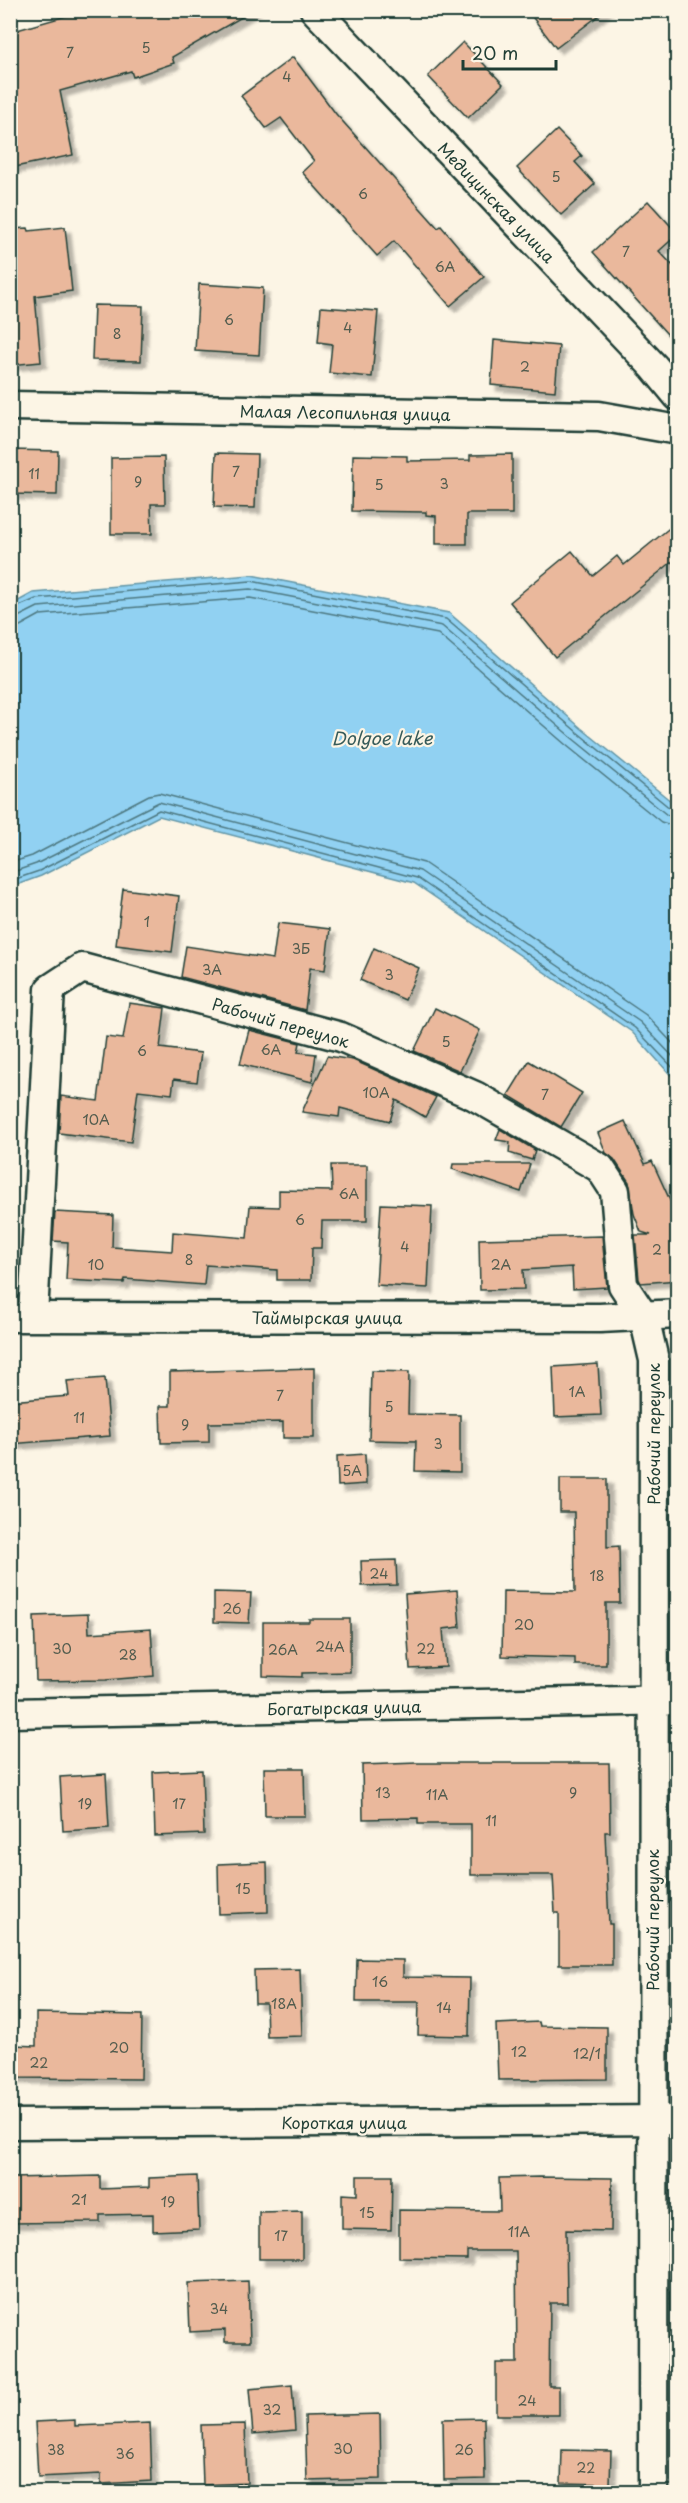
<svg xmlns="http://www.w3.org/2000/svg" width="688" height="2503" viewBox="0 0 688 2503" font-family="'Playpen Sans',sans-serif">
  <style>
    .water { fill: #91d1f2; stroke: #6396a6; stroke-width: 1.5 }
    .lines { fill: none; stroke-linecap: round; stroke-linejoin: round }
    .shore { stroke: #4d7880; stroke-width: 1.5 }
    .building { fill: #eab89c; stroke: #1f3d34; stroke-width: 1.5; filter: url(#shadow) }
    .street-casing { stroke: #1f3d34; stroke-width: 33 }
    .street { stroke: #fcf5e5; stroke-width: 28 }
    .labels { text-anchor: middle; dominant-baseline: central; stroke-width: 4.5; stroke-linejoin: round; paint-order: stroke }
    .number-label { font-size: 14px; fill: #525c4e }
    .street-label { font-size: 16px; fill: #1f3d34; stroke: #fcf5e5 }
    .water-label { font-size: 18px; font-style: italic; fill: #365b5a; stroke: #fcf5e5 }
  </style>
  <defs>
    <filter id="shadow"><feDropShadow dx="5.5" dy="5.5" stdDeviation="1.5" flood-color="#0004"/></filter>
  </defs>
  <rect width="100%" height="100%" fill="#fcf5e5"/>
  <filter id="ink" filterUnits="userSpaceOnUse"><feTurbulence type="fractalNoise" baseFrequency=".0167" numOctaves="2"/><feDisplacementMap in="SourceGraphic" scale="12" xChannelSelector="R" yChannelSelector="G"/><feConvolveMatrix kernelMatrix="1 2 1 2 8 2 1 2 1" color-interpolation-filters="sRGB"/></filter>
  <g filter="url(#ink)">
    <polygon class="water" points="251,575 449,613 581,728 677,806 677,1082 632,1032 414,883 159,816 41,876 11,887 11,605 33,593"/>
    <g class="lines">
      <g class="shore">
        <polyline points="10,610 36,599 251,581 446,619 577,732 671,809 678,811"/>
        <polyline points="10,618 18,617 38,607 250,589 442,626 572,738 667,815 678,818"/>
        <polyline points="10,627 20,626 40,615 250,598 438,634 566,745 661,822 678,827"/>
        <polyline points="10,863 32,856 149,795 159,793 424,863 646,1015 678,1049"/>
        <polyline points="10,873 36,864 159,802 420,871 640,1022 678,1062"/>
        <polyline points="10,881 39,871 159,810 417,878 635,1028 678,1073"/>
      </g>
    </g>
    <g class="building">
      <polygon points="87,10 254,10 172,57 174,63 133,77 131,71 60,91 73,155 10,168 10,32"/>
      <polygon points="527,10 606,10 556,48"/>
      <polygon points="463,42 503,84 468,118 428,76"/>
      <polygon points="293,57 336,114 438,228 441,226 484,277 450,306 394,241 377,256 302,172 314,161 281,118 266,128 241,96"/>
      <polygon points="557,130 582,156 575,162 595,184 561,215 517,168"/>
      <polygon points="648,201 678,234 659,251 678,271 678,346 593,252"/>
      <polygon points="65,227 72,291 35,296 41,362 10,365 10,229 28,228 29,231"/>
      <polygon points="199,284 263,288 259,355 195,351"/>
      <polygon points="94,305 143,306 141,361 92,360"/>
      <polygon points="321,307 378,311 372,377 329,373 332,344 318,342"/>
      <polygon points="494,340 559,346 555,391 491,385"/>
      <polygon points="10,450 58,451 57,495 10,494"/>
      <polygon points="216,453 257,454 255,508 214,507"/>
      <polygon points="512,454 512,514 467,514 467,544 436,544 436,516 426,515 426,512 352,511 353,455 407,456 407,461 470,460 470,455"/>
      <polygon points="164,457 165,504 151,504 152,534 111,534 111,458"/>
      <polygon points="678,521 678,557 555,657 510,602 572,551 593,576 617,556 624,565"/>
      <polygon points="123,889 179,896 172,952 116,945"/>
      <polygon points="278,923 330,929 325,970 310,968 305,1010 181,977 186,946 273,959"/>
      <polygon points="374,948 419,968 405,1000 360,980"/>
      <polygon points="129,1003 165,1008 160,1048 201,1053 197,1082 174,1079 172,1094 138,1090 131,1142 59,1133 61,1096 98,1101 106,1037 123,1039"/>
      <polygon points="435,1008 480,1030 460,1071 414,1051"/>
      <polygon points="249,1030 300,1043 298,1052 316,1054 312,1082 240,1064"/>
      <polygon points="327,1056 353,1060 436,1097 425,1117 396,1100 390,1121 340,1108 339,1117 302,1112"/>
      <polygon points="529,1061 582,1093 561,1127 508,1095"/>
      <polygon points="625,1121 645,1164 652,1161 678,1218 678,1280 641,1283 639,1279 635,1235 651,1235 641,1232 634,1214 629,1182 614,1159 606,1153 598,1133"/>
      <polygon points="500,1129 535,1150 532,1160 509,1153 510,1142 496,1140"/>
      <polygon points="453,1164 530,1164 521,1192 452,1169"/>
      <polygon points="331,1165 367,1165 367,1221 322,1221 321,1248 312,1248 311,1280 277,1280 277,1270 206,1265 204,1285 125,1279 124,1283 66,1280 68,1242 53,1241 55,1212 113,1215 112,1247 172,1251 173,1232 247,1238 250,1206 279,1207 279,1190 332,1191"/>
      <polygon points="381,1204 432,1206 428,1288 376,1285"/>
      <polygon points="602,1236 607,1287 573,1289 572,1267 523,1270 524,1289 480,1290 479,1239"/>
      <polygon points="598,1364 601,1415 555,1417 553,1367"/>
      <polygon points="314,1368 314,1438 283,1438 283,1422 209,1423 209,1442 161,1443 160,1406 170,1406 170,1372"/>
      <polygon points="371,1371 409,1372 408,1414 460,1415 460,1472 415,1471 416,1441 369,1440"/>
      <polygon points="105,1378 110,1436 10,1444 10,1401 69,1396 67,1381"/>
      <polygon points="365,1454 366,1484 338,1486 337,1456"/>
      <polygon points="560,1479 607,1479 607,1547 619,1546 620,1603 606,1603 606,1665 575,1665 575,1658 502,1656 503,1591 575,1592 574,1512 560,1512"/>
      <polygon points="396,1560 397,1585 362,1586 361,1561"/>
      <polygon points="457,1590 460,1627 443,1629 446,1667 410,1669 405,1594"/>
      <polygon points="214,1592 251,1593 249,1623 214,1622"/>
      <polygon points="88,1614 89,1633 151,1629 154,1676 106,1680 36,1681 34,1616"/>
      <polygon points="309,1619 350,1619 350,1672 302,1673 302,1677 263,1676 263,1622 309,1622"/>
      <polygon points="418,1763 609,1763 610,1832 605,1832 609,1924 612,1924 612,1965 559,1965 559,1913 555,1913 553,1875 471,1875 471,1824 418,1824 418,1818 363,1819 362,1765"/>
      <polygon points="264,1768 304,1768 305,1816 265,1816"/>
      <polygon points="202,1770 204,1834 155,1836 153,1772"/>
      <polygon points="106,1774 109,1828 63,1831 60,1777"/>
      <polygon points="267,1862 268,1912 219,1914 218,1864"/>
      <polygon points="357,1959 403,1960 403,1977 470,1978 469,2036 418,2035 419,2002 356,2002"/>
      <polygon points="300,1969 302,2036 267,2037 266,2003 255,2003 254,1970"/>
      <polygon points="36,2013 142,2015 141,2079 13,2078 14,2045 36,2046"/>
      <polygon points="539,2022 540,2026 607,2027 607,2079 498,2080 496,2024"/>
      <polygon points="100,2176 100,2189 149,2187 149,2178 197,2176 199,2229 153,2231 153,2214 100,2215 100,2222 10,2223 10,2178"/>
      <polygon points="357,2176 392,2176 391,2230 342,2229 342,2194 357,2195"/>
      <polygon points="539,2177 612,2178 611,2231 566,2230 567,2303 550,2303 549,2386 559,2386 559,2415 496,2415 496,2363 517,2363 516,2251 467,2251 467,2259 399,2258 399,2210 500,2211 499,2178"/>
      <polygon points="302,2211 302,2259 259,2259 259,2212"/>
      <polygon points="248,2281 250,2342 225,2342 225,2330 190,2332 188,2283"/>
      <polygon points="292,2385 295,2430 253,2434 249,2389"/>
      <polygon points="380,2414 381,2479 307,2481 305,2416"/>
      <polygon points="484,2418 485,2479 444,2480 443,2419"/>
      <polygon points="75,2420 75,2426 150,2423 152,2481 101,2484 101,2474 38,2477 35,2422"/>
      <polygon points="245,2424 247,2483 203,2485 201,2425"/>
      <polygon points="562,2450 611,2451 610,2484 561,2483"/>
    </g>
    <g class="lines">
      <g class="street-casing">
        <g id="street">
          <polyline points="315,10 654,367 678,396"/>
          <polyline points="10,406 599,416 678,430"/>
          <polyline points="33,1316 50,989 82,968 341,1037 475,1096 600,1168 615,1191 623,1285 644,1317 654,1360 653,2492"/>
          <polyline points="10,1317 600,1318 678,1314"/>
          <polyline points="10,1713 678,1700"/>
          <polyline points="10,2124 678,2120"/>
        </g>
      </g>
      <use href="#street" class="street"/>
    </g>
  </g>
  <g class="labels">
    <g class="number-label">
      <text x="146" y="47">5</text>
      <text x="70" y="52">7</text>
      <text x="287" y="76">4</text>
      <text x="556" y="176">5</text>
      <text x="363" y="193">6</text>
      <text x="626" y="251">7</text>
      <text x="445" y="266">6А</text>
      <text x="229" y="319">6</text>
      <text x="348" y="327">4</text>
      <text x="117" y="333">8</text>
      <text x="525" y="366">2</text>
      <text x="236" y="471">7</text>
      <text x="34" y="473">11</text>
      <text x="138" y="481">9</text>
      <text x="444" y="483">3</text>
      <text x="379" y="484">5</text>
      <text x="147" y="921">1</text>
      <text x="301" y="948">3Б</text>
      <text x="212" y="969">3А</text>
      <text x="389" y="974">3</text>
      <text x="446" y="1041">5</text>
      <text x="271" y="1049">6А</text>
      <text x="142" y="1050">6</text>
      <text x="376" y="1092">10А</text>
      <text x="545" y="1094">7</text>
      <text x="96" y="1119">10А</text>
      <text x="349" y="1193">6А</text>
      <text x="300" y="1219">6</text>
      <text x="405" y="1246">4</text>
      <text x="657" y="1249">2</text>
      <text x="189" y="1259">8</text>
      <text x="96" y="1264">10</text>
      <text x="501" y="1264">2А</text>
      <text x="577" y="1391">1А</text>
      <text x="280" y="1395">7</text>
      <text x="389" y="1406">5</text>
      <text x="79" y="1417">11</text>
      <text x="185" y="1424">9</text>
      <text x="438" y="1443">3</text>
      <text x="352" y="1470">5А</text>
      <text x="379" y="1573">24</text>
      <text x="597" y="1575">18</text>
      <text x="232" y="1608">26</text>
      <text x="524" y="1624">20</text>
      <text x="330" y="1646">24А</text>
      <text x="62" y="1648">30</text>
      <text x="426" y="1648">22</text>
      <text x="283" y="1649">26А</text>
      <text x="128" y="1654">28</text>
      <text x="383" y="1792">13</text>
      <text x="573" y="1792">9</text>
      <text x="437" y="1794">11А</text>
      <text x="85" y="1803">19</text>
      <text x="179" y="1803">17</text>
      <text x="491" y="1820">11</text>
      <text x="243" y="1888">15</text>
      <text x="380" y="1981">16</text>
      <text x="284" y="2003">18А</text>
      <text x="444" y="2007">14</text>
      <text x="119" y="2047">20</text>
      <text x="519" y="2051">12</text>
      <text x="587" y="2053">12/1</text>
      <text x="39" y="2062">22</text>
      <text x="79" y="2199">21</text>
      <text x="168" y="2201">19</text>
      <text x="367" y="2212">15</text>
      <text x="519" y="2231">11А</text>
      <text x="281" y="2235">17</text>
      <text x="219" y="2308">34</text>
      <text x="527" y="2400">24</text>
      <text x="272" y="2409">32</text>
      <text x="343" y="2448">30</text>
      <text x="56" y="2449">38</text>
      <text x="464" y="2449">26</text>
      <text x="125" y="2453">36</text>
      <text x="586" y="2467">22</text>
    </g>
    <g class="street-label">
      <text transform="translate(497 202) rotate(46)">Медицинская улица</text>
      <text transform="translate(345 412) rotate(1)">Малая Лесопильная улица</text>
      <text transform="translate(281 1022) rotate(16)">Рабочий переулок</text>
      <text x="327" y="1317">Таймырская улица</text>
      <text transform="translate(653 1434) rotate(-90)">Рабочий переулок</text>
      <text transform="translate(344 1707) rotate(-1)">Богатырская улица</text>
      <text transform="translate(652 1920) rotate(-90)">Рабочий переулок</text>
      <text x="344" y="2122">Короткая улица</text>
    </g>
    <g class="water-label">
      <text x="382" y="737">Dolgoe lake</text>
    </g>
  </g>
  <rect width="688" height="2503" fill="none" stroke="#fcf5e5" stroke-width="36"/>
  <rect x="18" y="18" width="652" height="2467" fill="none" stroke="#1f3d34" stroke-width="2" filter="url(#ink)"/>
  <path d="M463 60v9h93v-9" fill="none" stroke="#1f3d34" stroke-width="3"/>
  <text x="472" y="60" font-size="18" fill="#1f3d34" stroke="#fcf5e5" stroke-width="4.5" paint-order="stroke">20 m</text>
</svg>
